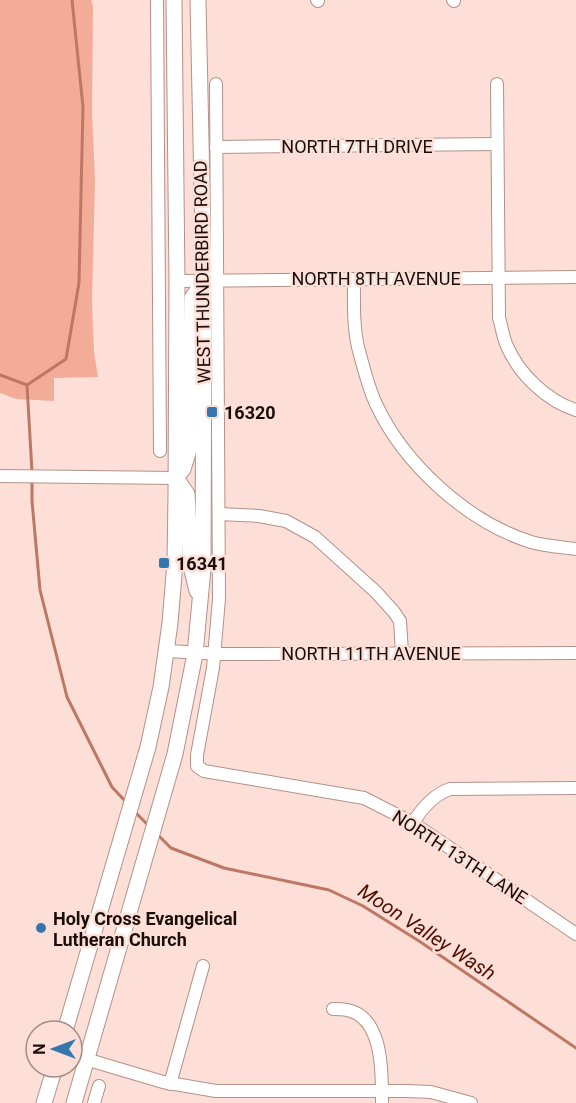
<svg xmlns="http://www.w3.org/2000/svg" width="576" height="1103" viewBox="0 0 576 1103" font-family="Roboto,sans-serif">
  <style>
    .green { fill: #f2ac98 }
    .lines { fill: none; stroke-linecap: round; stroke-linejoin: round }
    .stream { stroke: #bd7865; stroke-width: 3 }
    .minor-casing { stroke: #b39188; stroke-width: 14 }
    .major-casing { stroke: #b39188; stroke-width: 17 }
    .minor { stroke: #fff; stroke-width: 12 }
    .major { stroke: #fff; stroke-width: 15 }
    .poi-dot { fill: #3577ad; stroke: #fddfd7; stroke-width: 2 }
    .labels { text-anchor: middle; dominant-baseline: central; stroke-width: 5; stroke-linejoin: round; paint-order: stroke }
    .street-label { font-size: 18px; fill: #1a0e0b; stroke: #fddfd7 }
    .poi-label { font-size: 18px; font-weight: bold; fill: #1a0e0b; stroke: #fddfd7; text-anchor: start }
    .water-label { font-size: 20px; font-style: italic; fill: #4f1000; stroke: #fddfd7 }
  </style>
  <rect width="100%" height="100%" fill="#fddfd7"/>
  <polygon class="green" points="0,0 91,0 93,6 92,113 95,180 92,301 94,352 98,377 54,378 54,401 16,399 0,393"/>
  <g class="lines">
    <g class="stream">
      <polyline points="0,375 27,385 32,472"/>
      <polyline points="27,385 66,359 79,283 81,193 83,107 72,0"/>
      <polyline points="32,478 32,501 40,590 67,697 112,787 126,802"/>
      <polyline points="135,812 149,826"/>
      <polyline points="156,833 171,848 224,868 329,890 363,906 419,941 576,1048"/>
    </g>
    <g class="minor-casing">
      <g id="minor">
        <polyline points="157,0 160,451"/>
        <polyline points="317,0 318,1"/>
        <polyline points="453,0 454,1"/>
        <polyline points="216,84 219,599 213,668 197,755 197,766 204,771 364,798 413,823 576,934"/>
        <path d="M497,84L499,318C502,327 503,338 507,346C519,374 547,401 576,410"/>
        <polyline points="216,147 497,144"/>
        <path d="M354,279C354,302 353,325 358,347C363,366 368,387 376,404C404,464 467,522 531,542C545,546 561,547 576,549"/>
        <polyline points="177,281 576,277"/>
        <polyline points="0,476 176,478"/>
        <polyline points="219,514 259,516 286,521 315,537 376,592 394,612 400,621 402,653"/>
        <polyline points="167,651 223,654 576,653"/>
        <path d="M413,823C422,808 433,795 450,789L576,788"/>
        <path d="M333,1009C337,1009 343,1009 347,1010C384,1017 382,1075 382,1103"/>
        <polyline points="72,1055 163,1082 216,1091 407,1091 431,1092 471,1103"/>
        <polyline points="170,1084 203,966"/>
        <polyline points="94,1103 99,1086"/>
      </g>
    </g>
    <g class="major-casing">
      <g id="major">
        <polyline points="197,591 191,566 187,494 176,478 183,469 189,450 192,298 204,281"/>
        <polyline points="65,1031 148,747 161,687 170,623 175,563 176,495 177,281 174,0"/>
        <polyline points="44,1103 55,1067"/>
        <polyline points="74,1103 175,754 195,654 203,569 204,281 198,0"/>
      </g>
    </g>
    <use href="#minor" class="minor"/>
    <use href="#major" class="major"/>
  </g>
  <g class="poi-dot">
    <rect x="206" y="406" width="12" height="12" rx="3"/>
    <rect x="158" y="557" width="12" height="12" rx="3"/>
    <circle cx="41" cy="928" r="6"/>
  </g>
  <g class="labels">
    <g class="street-label">
      <text x="357" y="146">NORTH 7TH DRIVE</text>
      <text transform="translate(202 272) rotate(-91)">WEST THUNDERBIRD ROAD</text>
      <text x="376" y="278">NORTH 8TH AVENUE</text>
      <text x="371" y="653">NORTH 11TH AVENUE</text>
      <text transform="translate(460 857) rotate(33)">NORTH 13TH LANE</text>
    </g>
    <g class="poi-label">
      <text x="224" y="412">16320</text>
      <text x="176" y="563">16341</text>
      <text x="53" y="918">Holy Cross Evangelical<tspan x="53" dy="21">Lutheran Church</tspan></text>
    </g>
    <g class="water-label">
      <text transform="translate(427 932) rotate(33)">Moon Valley Wash</text>
    </g>
  </g>
  <g transform="translate(54 1049) rotate(270)"><circle r="28" fill="#fddfd7" stroke="#a28b85" stroke-width="1.5"/>
  <path d="M0-4.5L10 22L0 15L-10 22Z" fill="#3577ad"/>
  <text y="-9" font-size="16" font-weight="bold" text-anchor="middle" fill="#1a0e0b">N</text>
  </g>
</svg>
